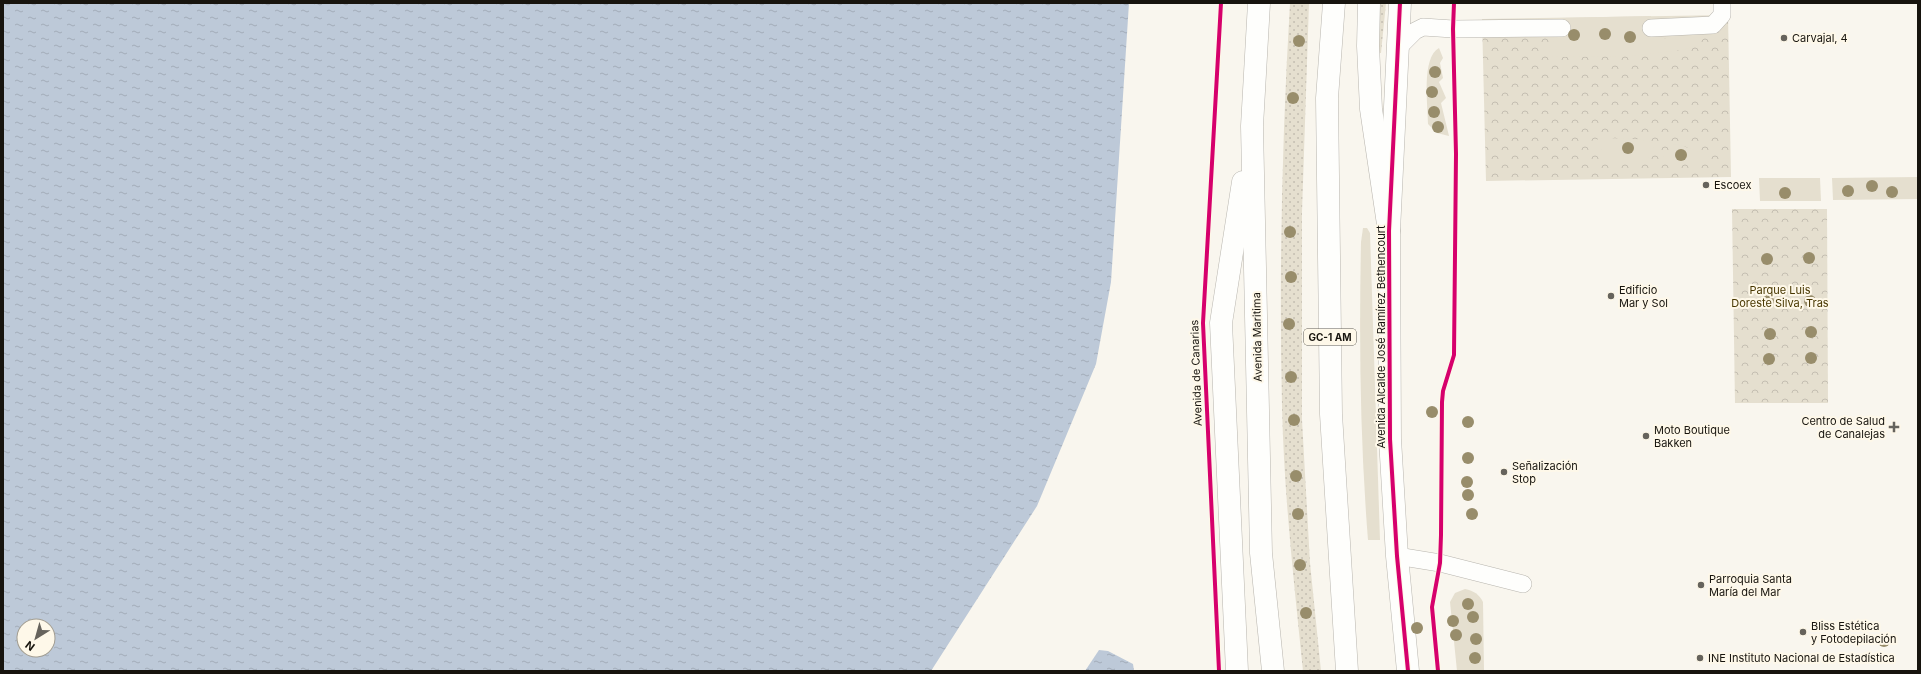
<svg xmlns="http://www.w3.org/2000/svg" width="1921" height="674" viewBox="0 0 1921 674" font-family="Inter,sans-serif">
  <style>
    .grass { fill: url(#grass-dots) }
    .forest { fill: url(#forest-crowns) }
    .garden { fill: #e5dfcf }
    .water { fill: url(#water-ripples); fill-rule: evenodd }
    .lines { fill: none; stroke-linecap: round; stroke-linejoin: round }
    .service-casing { stroke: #b8b5ae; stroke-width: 18 }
    .tertiary-casing { stroke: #b8b5ae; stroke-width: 23 }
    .trunk-casing { stroke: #b8b5ae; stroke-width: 23 }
    .service { stroke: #fefefc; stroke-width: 17 }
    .tertiary { stroke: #fefefc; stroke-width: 22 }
    .trunk { stroke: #fefefc; stroke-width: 22 }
    .cycleway-casing { stroke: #fef8e9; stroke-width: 6 }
    .cycleway { stroke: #d6006c; stroke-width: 4 }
    .tree { fill: #988d6b }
    .poi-dot { fill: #66635c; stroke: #fef8e9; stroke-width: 1.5 }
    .labels { text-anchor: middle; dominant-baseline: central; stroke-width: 4; stroke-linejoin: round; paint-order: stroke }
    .shield { fill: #fef8e9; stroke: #5c5850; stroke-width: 1 }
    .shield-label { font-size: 10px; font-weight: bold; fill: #17140e }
    .poi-label { font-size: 11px; fill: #17140e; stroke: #fef8e9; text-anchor: start }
    .park-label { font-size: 11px; fill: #483700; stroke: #fef8e9 }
    .street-label { font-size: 11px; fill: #17140e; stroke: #fef8e9 }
  </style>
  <defs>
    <pattern id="grass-dots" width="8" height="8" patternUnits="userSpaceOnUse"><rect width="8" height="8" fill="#e5dfcf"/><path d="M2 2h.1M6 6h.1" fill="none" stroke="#c4beb1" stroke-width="1.8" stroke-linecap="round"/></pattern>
    <pattern id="forest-crowns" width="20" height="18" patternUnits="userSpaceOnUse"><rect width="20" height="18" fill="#e5dfcf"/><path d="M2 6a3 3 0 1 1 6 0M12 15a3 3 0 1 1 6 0" fill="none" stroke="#c4beb1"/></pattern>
    <pattern id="water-ripples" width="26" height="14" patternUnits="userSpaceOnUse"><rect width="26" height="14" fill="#bdc9d8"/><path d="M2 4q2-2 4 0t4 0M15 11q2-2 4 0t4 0" fill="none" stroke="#a2acb8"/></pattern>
  </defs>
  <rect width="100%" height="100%" fill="#f9f6ee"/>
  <g class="grass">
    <path d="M1290,3H1309L1302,212V420L1310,563L1321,671H1303C1294,583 1284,495 1282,406C1279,272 1282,137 1290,3Z"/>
    <polygon points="1376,3 1386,3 1381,53 1377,53"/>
  </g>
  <g class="forest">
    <polygon points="1728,15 1731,177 1486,181 1482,19"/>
    <polygon points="1732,209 1827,209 1828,403 1735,403"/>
  </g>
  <g class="garden">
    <polygon points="1651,16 1651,39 1705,37 1696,46 1682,50 1630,56 1550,57 1549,42 1562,40 1561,18"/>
    <path d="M1439,48L1443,58L1440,63L1443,78L1439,82L1446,98L1441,103L1449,136L1437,133L1428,124C1428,105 1421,58 1439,48Z"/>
    <polygon points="1604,138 1637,139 1656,143 1646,162 1610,162 1608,156 1591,141"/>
    <polygon points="1674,144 1683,146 1708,155 1709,162 1659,162"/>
    <polygon points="1918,177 1918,199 1833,200 1832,178"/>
    <polygon points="1759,178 1820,178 1821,201 1760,201"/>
    <path d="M1363,228H1367L1370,233L1380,540H1368C1360,441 1359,342 1361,242Z"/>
    <path d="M1465,589C1474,591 1479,594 1483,602L1484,671H1457L1450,602L1455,593Z"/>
  </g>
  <g class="water">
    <path d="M3,3H1129L1111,282L1096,364L1037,506L931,671H3ZM24,626H48V650H24Z"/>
    <polygon points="1099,650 1108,651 1133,664 1134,671 1085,671"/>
  </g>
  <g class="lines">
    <g class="service-casing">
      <g id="service">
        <polyline points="1651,28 1713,25 1722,15 1722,3"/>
        <polyline points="1398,48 1415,31 1423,27 1453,29 1562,28"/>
        <polyline points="1397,556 1440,563 1523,584"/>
      </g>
    </g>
    <g class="tertiary-casing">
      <polyline id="tertiary" points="1400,3 1389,231 1390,439 1397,556 1408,671"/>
    </g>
    <g class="trunk-casing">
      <g id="trunk">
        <polyline points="1259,3 1252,126 1261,553 1273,671"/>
        <polyline points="1334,3 1327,98 1331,414 1347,671"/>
        <polyline points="1369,3 1368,46 1371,109 1389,231"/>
        <polyline points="1237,671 1221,323 1243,182"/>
      </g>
    </g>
    <use href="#service" class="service"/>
    <use href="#tertiary" class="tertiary"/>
    <use href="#trunk" class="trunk"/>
    <g class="cycleway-casing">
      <g id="cycleway">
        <polyline points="1400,3 1389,231 1390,439 1397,556 1408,671"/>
        <polyline points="1219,671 1203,323 1221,3"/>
        <polyline points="1438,671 1432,607 1440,563 1441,535 1442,402 1443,391 1454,355 1456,154 1453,29 1454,3"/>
      </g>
    </g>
    <use href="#cycleway" class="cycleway"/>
  </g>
  <g class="tree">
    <circle cx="1605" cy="34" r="6"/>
    <circle cx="1574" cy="35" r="6"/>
    <circle cx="1630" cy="37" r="6"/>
    <circle cx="1299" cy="41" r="6"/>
    <circle cx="1435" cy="72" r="6"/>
    <circle cx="1432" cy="92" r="6"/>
    <circle cx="1293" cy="98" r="6"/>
    <circle cx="1434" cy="112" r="6"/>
    <circle cx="1438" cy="127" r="6"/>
    <circle cx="1628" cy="148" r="6"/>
    <circle cx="1681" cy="155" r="6"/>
    <circle cx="1872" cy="186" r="6"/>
    <circle cx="1848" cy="191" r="6"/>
    <circle cx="1892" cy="192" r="6"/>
    <circle cx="1785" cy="193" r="6"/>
    <circle cx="1290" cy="232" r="6"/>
    <circle cx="1809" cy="258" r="6"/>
    <circle cx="1767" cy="259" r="6"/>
    <circle cx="1291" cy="277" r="6"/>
    <circle cx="1768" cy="301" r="6"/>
    <circle cx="1810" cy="301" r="6"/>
    <circle cx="1289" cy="324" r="6"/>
    <circle cx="1811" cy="332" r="6"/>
    <circle cx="1770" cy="334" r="6"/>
    <circle cx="1811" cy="358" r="6"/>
    <circle cx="1769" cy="359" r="6"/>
    <circle cx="1291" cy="377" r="6"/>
    <circle cx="1432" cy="412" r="6"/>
    <circle cx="1294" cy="420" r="6"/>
    <circle cx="1468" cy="422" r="6"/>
    <circle cx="1468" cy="458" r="6"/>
    <circle cx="1296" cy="476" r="6"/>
    <circle cx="1467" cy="482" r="6"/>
    <circle cx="1468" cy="495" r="6"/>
    <circle cx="1298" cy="514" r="6"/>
    <circle cx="1472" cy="514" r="6"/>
    <circle cx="1300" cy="565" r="6"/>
    <circle cx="1468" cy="604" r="6"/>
    <circle cx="1306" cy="613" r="6"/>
    <circle cx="1473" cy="617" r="6"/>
    <circle cx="1453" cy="621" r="6"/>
    <circle cx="1417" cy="628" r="6"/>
    <circle cx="1456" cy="635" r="6"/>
    <circle cx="1476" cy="639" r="6"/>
    <circle cx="1884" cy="641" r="6"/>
    <circle cx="1475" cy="658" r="6"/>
  </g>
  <g class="poi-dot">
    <circle cx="1784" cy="38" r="4"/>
    <circle cx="1706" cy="185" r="4"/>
    <circle cx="1611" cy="296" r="4"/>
    <path d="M1892 421h4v4h4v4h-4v4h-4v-4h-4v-4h4z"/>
    <circle cx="1646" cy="436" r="4"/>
    <circle cx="1504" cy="472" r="4"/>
    <circle cx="1701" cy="585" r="4"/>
    <circle cx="1803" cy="632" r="4"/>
    <circle cx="1700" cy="658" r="4"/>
  </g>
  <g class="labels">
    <rect class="shield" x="1304" y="329" width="52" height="16" rx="3"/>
    <g class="shield-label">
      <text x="1330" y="337">GC-1 AM</text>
    </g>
    <g class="poi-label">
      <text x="1792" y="38">Carvajal, 4</text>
      <text x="1714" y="185">Escoex</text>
      <text x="1619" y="290">Edificio<tspan x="1619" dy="13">Mar y Sol</tspan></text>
      <text x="1885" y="421" text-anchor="end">Centro de Salud<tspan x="1885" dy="13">de Canalejas</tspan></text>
      <text x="1654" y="430">Moto Boutique<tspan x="1654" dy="13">Bakken</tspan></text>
      <text x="1512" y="466">Señalización<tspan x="1512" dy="13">Stop</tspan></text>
      <text x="1709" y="579">Parroquia Santa<tspan x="1709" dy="13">María del Mar</tspan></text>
      <text x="1811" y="626">Bliss Estética<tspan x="1811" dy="13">y Fotodepilación</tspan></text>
      <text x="1708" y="658">INE Instituto Nacional de Estadística</text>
    </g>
    <g class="park-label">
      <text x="1780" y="290">Parque Luis<tspan x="1780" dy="13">Doreste Silva, Tras</tspan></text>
    </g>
    <g class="street-label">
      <text transform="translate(1257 337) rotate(-91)">Avenida Maritima</text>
      <text transform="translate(1381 337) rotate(-90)">Avenida Alcalde José Ramírez Bethencourt</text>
      <text transform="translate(1196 373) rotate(-92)">Avenida de Canarias</text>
    </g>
  </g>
  <rect width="1921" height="674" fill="none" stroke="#17140e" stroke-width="8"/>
  <g transform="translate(36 638) rotate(217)"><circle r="19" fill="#fef8e9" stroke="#a29d91"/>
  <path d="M0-3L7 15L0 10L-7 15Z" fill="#66635c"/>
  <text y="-6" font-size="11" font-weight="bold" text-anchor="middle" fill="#17140e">N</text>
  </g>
</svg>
